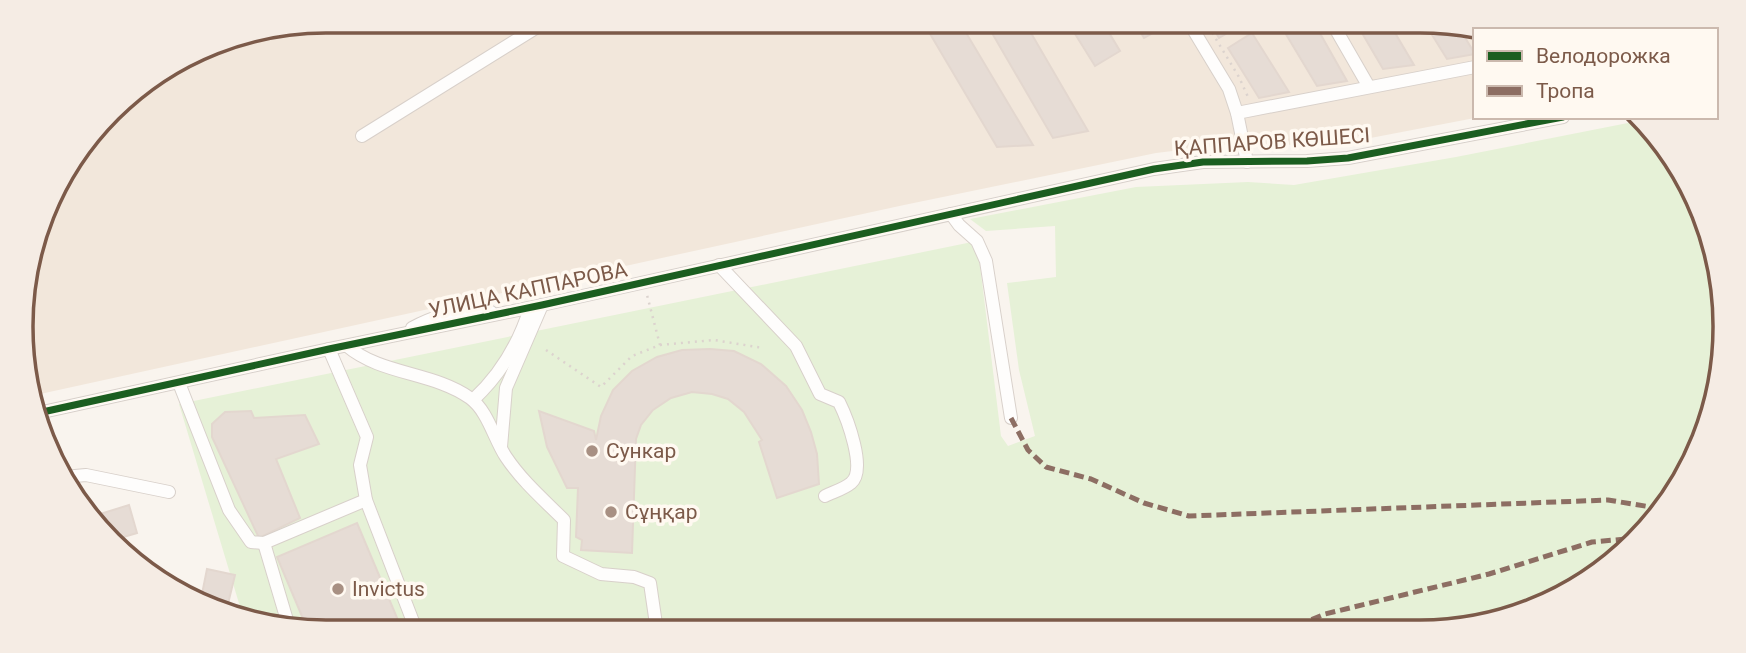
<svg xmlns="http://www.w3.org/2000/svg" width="1746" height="653" viewBox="0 0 1746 653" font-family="Roboto,sans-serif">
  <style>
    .residential { fill: #f2e7db }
    .green { fill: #e6f1d7 }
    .building { fill: #e6dcd5; stroke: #e3d7cf; stroke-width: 2 }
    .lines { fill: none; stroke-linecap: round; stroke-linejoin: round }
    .minor-casing { stroke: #d8d0ca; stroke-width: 14 }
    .path { stroke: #dcd3ce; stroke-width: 2.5; stroke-dasharray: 2 5; stroke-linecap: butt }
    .minor { stroke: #fefdfc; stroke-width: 12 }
    .quiet { stroke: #8d6e63; stroke-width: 5; stroke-dasharray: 10 5; stroke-linecap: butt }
    .cycleway-casing { stroke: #fff9f1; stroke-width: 11 }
    .cycleway { stroke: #1b5e20; stroke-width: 7 }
    .poi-dot { fill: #a89083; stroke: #fff9f1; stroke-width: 2.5 }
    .labels { text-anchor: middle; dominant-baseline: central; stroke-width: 7; stroke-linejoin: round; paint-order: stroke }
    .street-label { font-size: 21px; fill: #7c5a49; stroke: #fff9f1 }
    .poi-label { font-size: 21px; fill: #7c5a49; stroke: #fff9f1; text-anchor: start }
    .rim { fill: none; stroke: #7c5a49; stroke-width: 3.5 }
  </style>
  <rect width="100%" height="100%" fill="#f9f4ee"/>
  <polygon class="residential" points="327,21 1419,21 1486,30 1475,30 1475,117 1480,117 1334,145 1231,144 1156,153 904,205 31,396 27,386 24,286 62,174 125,97 228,37"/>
  <polygon class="green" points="1638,121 1684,174 1722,287 1714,406 1674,496 1621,556 1554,601 1460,629 327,632 247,621 244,620 179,404 977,241 1001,436 1008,446 1035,436 1019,370 1007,283 1056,277 1055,226 986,231 970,219 1136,187 1248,182 1294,185 1456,157"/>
  <g class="building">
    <polygon points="935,21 959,21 1033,145 997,147 926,27"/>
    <polygon points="985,21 1024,21 1088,131 1053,138"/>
    <polygon points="1067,21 1102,21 1120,51 1095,66"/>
    <polygon points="1134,21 1169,21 1171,23 1144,38"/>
    <polygon points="1209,21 1245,21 1246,22 1219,38"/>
    <polygon points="1278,21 1313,21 1347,81 1317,86"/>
    <polygon points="1355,21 1388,21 1414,65 1383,69"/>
    <polygon points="1424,22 1458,26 1475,54 1447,59"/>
    <polygon points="1252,33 1289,92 1259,98 1228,48"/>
    <polygon points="710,349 734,351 761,364 786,386 802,410 811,432 817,454 819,484 777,498 759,442 762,440 744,412 728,399 712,394 692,392 671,398 653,410 641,425 636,439 632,553 581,550 582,540 576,537 578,488 567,488 547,447 539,411 594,431 596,440 601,416 613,390 632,371 657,357 682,350"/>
    <polygon points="251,411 254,418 305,415 319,444 276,459 300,518 259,538 212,437 212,424 225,412"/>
    <polygon points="129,505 137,533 113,540 99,525 97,515"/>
    <polygon points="357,523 403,632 326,632 292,627 304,621 277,557"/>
    <polygon points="207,569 235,575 227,608 201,599"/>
  </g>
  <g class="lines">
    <g class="minor-casing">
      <g id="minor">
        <polyline points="1188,21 1229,89 1237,113 1247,162"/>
        <polyline points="1331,21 1369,87"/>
        <polyline points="1237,113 1475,67"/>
        <polyline points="362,136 547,21"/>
        <polyline points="951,214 959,225 977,241 986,261 1011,418"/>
        <path d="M719,265L796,346L820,394L839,402C847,418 867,470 851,483C844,489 833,492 825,496"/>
        <path d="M412,328C436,315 464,308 491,312"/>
        <path d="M347,346C381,375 434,372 470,398C488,411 494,439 506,457C522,481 544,500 564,520L563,556L601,574L634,577L650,583L657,631"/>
        <polyline points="329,349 367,437 360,465 366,500 417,632"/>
        <polyline points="179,383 229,510 251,542 264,543 366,500"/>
        <path d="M473,400C500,375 519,343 530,308"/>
        <polyline points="38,413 329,349 542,305 1154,169 1203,162 1307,161 1348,158 1563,117"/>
        <polyline points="501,447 506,388 542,305"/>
        <polyline points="64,477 86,475 169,492"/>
        <polyline points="264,543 289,627"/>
      </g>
    </g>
    <g class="path">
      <polyline points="1205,21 1239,77 1248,97"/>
      <polyline points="1471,28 1475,34"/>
      <polyline points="660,345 714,340 763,348"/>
      <polyline points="546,350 601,387 632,356 660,345 647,295"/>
    </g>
    <use href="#minor" class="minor"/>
    <g class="quiet">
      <polyline points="1011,418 1028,450 1046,467 1091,479 1144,503 1189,516 1608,500 1663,509"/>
      <polyline points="1209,630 1217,627 1250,625 1291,628 1325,614 1489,574 1592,542 1637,538"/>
    </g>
    <g class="cycleway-casing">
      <polyline id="cycleway" points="38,413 329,349 542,305 1154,169 1203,162 1307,161 1348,158 1563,117"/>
    </g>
    <use href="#cycleway" class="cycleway"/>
  </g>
  <g class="poi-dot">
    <circle cx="592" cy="451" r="7"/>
    <circle cx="611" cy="512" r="7"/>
    <circle cx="338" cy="589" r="7"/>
  </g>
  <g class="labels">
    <g class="street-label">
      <text transform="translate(1272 142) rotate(-4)">ҚАППАРОВ КӨШЕСІ</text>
      <text transform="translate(528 290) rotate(-12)">УЛИЦА КАППАРОВА</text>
    </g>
    <g class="poi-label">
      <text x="606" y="451">Сункар</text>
      <text x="625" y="512">Сұңқар</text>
      <text x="352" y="589">Invictus</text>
    </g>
  </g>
  <path d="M0 0H1746V653H0ZM326 33H1420A293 293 0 0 1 1713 326V327A293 293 0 0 1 1420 620H326A293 293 0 0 1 33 327V326A293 293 0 0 1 326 33Z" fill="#f5ece4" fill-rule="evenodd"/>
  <path class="rim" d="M326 33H1420A293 293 0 0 1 1713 326V327A293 293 0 0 1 1420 620H326A293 293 0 0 1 33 327V326A293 293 0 0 1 326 33Z"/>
  <rect x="1473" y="28" width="245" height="91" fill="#fff9f1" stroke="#cbb9ae" stroke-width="2"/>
  <rect x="1487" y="51" width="35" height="10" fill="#1b5e20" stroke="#cbb9ae" stroke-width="2"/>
  <text x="1536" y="63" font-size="21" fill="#7c5a49">Велодорожка</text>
  <rect x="1487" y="86" width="35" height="10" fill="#8d6e63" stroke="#cbb9ae" stroke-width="2"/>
  <text x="1536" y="98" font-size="21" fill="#7c5a49">Тропа</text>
</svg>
